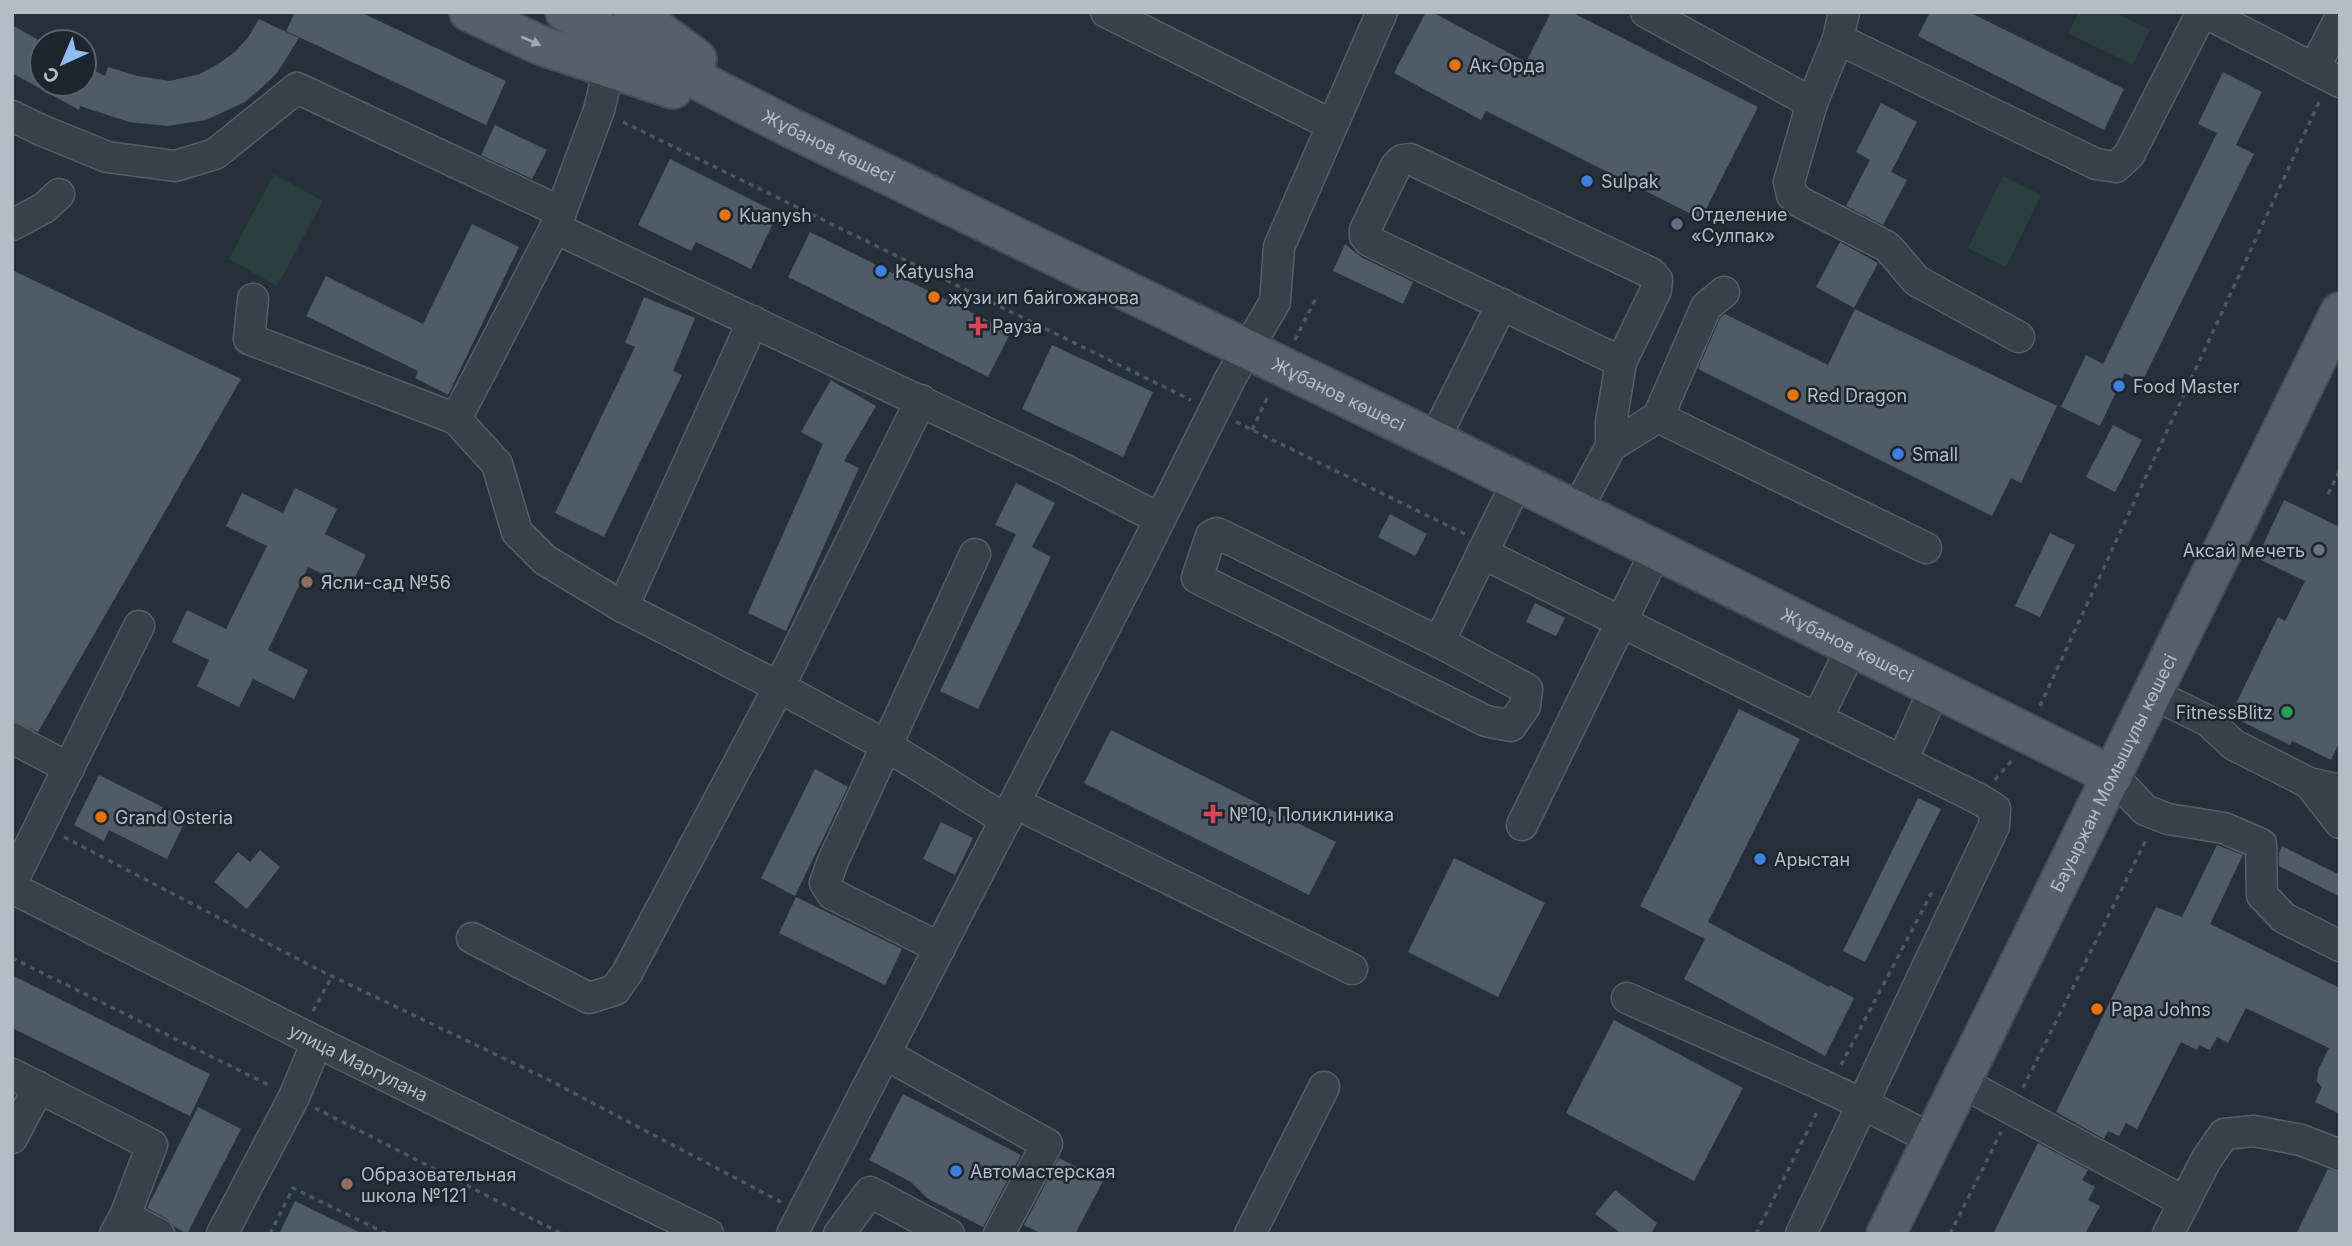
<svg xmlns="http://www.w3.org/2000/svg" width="2352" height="1246" viewBox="0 0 2352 1246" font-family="Inter,sans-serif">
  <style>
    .green { fill: #2a3e3d }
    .building { fill: #505b68 }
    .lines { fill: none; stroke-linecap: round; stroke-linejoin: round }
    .minor-casing { stroke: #565f68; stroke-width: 33 }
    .major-casing { stroke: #444d56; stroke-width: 42 }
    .path { stroke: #485b5c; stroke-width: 3.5; stroke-dasharray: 5 5; stroke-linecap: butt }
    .minor { stroke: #38414a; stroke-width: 30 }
    .major { stroke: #56606a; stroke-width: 38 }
    .oneway { fill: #a1aab4 }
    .food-dot { fill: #e8710a; stroke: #1d262f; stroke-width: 2.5 }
    .shop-dot { fill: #3f7fe0; stroke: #1d262f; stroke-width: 2.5 }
    .service-dot { fill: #5c6f8a; stroke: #1d262f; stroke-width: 2.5 }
    .health-dot { fill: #e0444e; stroke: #1d262f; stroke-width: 2.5 }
    .worship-dot { fill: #6b7280; stroke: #1d262f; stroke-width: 2.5 }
    .education-dot { fill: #8d6e63; stroke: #1d262f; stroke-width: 2.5 }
    .leisure-dot { fill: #2e9e5b; stroke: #1d262f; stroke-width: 2.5 }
    .labels { text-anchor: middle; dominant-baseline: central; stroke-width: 5; stroke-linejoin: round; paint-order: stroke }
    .poi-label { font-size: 18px; fill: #b4bcc6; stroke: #1d262f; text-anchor: start }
    .street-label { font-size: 18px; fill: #b4bcc6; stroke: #1d262f }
  </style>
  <rect width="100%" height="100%" fill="#25303a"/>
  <g class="green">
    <polygon points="2079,12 2115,12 2150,30 2133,65 2068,33"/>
    <polygon points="274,174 323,201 277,286 229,259"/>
    <polygon points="2003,176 2041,195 2006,267 1968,248"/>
  </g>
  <g class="building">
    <polygon points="295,12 360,12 506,81 486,125 286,31"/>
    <polygon points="1426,12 1432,12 1526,62 1551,12 1571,12 1758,107 1701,219 1486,111 1481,120 1394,73"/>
    <polygon points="1930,12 1969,12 2124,89 2104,130 1918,36"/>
    <polygon points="259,19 299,38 277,73 259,90 245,102 206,120 167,126 129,122 80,106 79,110 12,73 12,25 42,42 42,84 84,84 84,65 105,76 108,67 138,76 170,81 200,74 221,62 236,51 249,36"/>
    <polygon points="2223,72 2262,92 2236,145 2254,154 2142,382 2125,373 2100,426 2061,407 2086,355 2103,364 2217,133 2198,124"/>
    <polygon points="1881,103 1917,122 1891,172 1907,180 1883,225 1846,206 1870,160 1856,152"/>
    <polygon points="495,125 547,150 532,179 481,155"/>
    <polygon points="670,159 778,213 751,269 696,242 691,251 638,225"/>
    <polygon points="472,224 519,247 448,395 415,378 418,371 306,316 326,276 423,324"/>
    <polygon points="810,232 1011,332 988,377 788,277"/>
    <polygon points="1840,242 1878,263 1854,308 1816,287"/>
    <polygon points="1345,244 1361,257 1413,282 1403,304 1333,271"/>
    <polygon points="12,270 241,379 38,732 12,721"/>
    <polygon points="644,297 695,318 673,371 682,375 604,537 555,513 635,347 625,343"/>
    <polygon points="1855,309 2057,406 2021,483 2011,478 1992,516 1698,369 1720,318 1725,314 1828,365"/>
    <polygon points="1052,345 1153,392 1123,457 1022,409"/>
    <polygon points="831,380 876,406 844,461 859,468 786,631 748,613 823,444 801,432"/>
    <polygon points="2113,425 2142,440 2115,492 2086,477"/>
    <polygon points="1016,483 1055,503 1032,547 1051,557 978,709 940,691 1016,534 995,525"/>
    <polygon points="295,488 337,509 325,534 366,555 350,587 308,567 268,650 308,670 294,699 253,679 239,707 197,686 209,660 172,642 187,610 226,629 267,546 226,526 242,493 283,513"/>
    <polygon points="2284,500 2340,527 2340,741 2331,760 2292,741 2290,745 2230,716 2278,617 2285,621 2305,581 2257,558"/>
    <polygon points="1390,514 1427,534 1415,556 1378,537"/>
    <polygon points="2050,533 2075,545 2040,617 2015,606"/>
    <polygon points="1535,603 1565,618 1556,636 1526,622"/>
    <polygon points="1739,709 1800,739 1708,922 1829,987 1830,985 1854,998 1825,1056 1684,979 1705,939 1640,906"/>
    <polygon points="1111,730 1336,842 1309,895 1084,783"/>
    <polygon points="815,769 848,787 795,896 761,878"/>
    <polygon points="99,775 186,819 167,859 109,830 104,841 74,825"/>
    <polygon points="1918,798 1941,809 1865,962 1843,951"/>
    <polygon points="941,822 973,838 955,875 923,859"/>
    <polygon points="2217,845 2243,855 2210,924 2340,988 2340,1114 2315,1102 2322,1087 2317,1082 2318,1070 2329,1048 2246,1008 2228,1043 2217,1037 2210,1050 2199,1045 2197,1050 2181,1042 2137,1129 2126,1123 2119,1136 2108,1131 2104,1139 2056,1112 2156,907 2182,917"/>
    <polygon points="2282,846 2340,875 2340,897 2279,866 2279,853"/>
    <polygon points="260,850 280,867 247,909 214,882 238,852 250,862"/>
    <polygon points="1454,858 1545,903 1498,997 1408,952"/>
    <polygon points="796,897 902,949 885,985 779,933"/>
    <polygon points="12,975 210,1074 190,1116 12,1028"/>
    <polygon points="1614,1020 1743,1088 1694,1181 1566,1113"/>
    <polygon points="903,1094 1021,1155 983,1227 928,1199 911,1182 869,1160"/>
    <polygon points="198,1107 241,1129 187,1234 175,1227 167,1219 147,1208"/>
    <polygon points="2038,1143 2088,1170 2082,1180 2095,1187 2088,1200 2100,1206 2085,1234 1993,1234"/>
    <polygon points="1059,1158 1103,1181 1075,1234 1042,1234 1024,1225"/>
    <polygon points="2328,1169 2340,1172 2340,1234 2296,1234"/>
    <polygon points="1615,1190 1657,1223 1651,1234 1622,1234 1595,1214"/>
    <polygon points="295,1201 363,1234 279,1234"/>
  </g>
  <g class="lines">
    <g class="minor-casing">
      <g id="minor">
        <polyline points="1106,12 1332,125"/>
        <polyline points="1646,12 1812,103"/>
        <path d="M1844,12L1838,39L1812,103L1789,182L1792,195L1800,202L1886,246C1898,257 1906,270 1917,281L2019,337"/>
        <polyline points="2204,12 2340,82"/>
        <polyline points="1838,39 2096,164 2116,167 2129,155 2202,12"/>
        <polyline points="2314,69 2340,18"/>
        <polyline points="12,116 41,130 107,157 175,166 215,154 297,88 561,212"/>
        <polyline points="12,225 44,208 59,194"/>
        <polyline points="555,228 1065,470 1160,519"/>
        <polyline points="253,299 249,339 456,419 497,464 517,532 545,560 623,607 779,687 887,746 1006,820"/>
        <polyline points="1658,417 1926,548"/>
        <polyline points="456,419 555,228 599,110 609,68"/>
        <polyline points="1434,440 1502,304"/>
        <polyline points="1611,446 1658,417 1706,307 1724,292"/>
        <polyline points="1576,511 1611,446 1611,423 1621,362 1656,290 1657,280 1651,273 1410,159 1402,160 1396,166 1365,230 1365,236 1369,241 1621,362"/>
        <polyline points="1482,553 1979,799 1995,809 1994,826 1801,1234"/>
        <polyline points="623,607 753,321"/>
        <polyline points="1439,642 1527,689 1525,706 1511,726 1486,721 1197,578 1211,536 1217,533 1439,642 1517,482"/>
        <polyline points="2153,694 2208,721 2234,745 2309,783 2340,790"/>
        <polyline points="1817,719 1852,647"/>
        <polyline points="12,738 69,768"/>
        <polyline points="1902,761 1935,688"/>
        <polyline points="2113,776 2145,810 2168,819 2224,828 2261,844 2262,895 2284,918 2340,946"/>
        <polyline points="2309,783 2340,823"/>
        <polyline points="1015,803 1352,969"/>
        <polyline points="1522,825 1656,551"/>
        <polyline points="12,882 139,626"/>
        <path id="s1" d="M12,888L317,1042L708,1234"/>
        <polyline points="472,938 589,998 615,990 627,973 779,687 921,400"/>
        <polyline points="940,948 832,894 825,883 833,861 975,554"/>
        <path d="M1627,998C1729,1044 1834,1087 1933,1140"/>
        <polyline points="885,1054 1047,1144 999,1234"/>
        <polyline points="12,1074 152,1145 125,1216 115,1234"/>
        <polyline points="1961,1082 2185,1202"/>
        <polyline points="12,1138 39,1087"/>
        <polyline points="125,1216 159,1234"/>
        <polyline points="222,1234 294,1097 317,1042"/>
        <polyline points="792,1234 1137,565 1231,377 1275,302 1279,247 1382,12"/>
        <polyline points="839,1234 870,1192 949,1234"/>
        <polyline points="1250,1234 1324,1087"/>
        <polyline points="2168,1234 2206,1160 2224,1134 2254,1131 2301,1140 2340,1155"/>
      </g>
    </g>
    <g class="major-casing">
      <g id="major">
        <polyline points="469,12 540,45 673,89"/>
        <path id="s2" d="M565,12L789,127L1434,440L2113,776"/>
        <polyline points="633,12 697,59"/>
        <path id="s3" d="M1886,1234L2340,312"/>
      </g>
    </g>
    <g class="path">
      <polyline points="623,122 1191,400"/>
      <polyline points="1295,340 1316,298"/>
      <polyline points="1236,422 1465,534"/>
      <polyline points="1252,430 1269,394"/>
      <polyline points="2328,494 2340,470"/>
      <polyline points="2040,706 2320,100"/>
      <polyline points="1995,780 2013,759"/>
      <polyline points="64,837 319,970 545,1078 781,1202"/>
      <polyline points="12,958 271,1086"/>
      <polyline points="313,1011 332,976"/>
      <polyline points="1841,1065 1932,892"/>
      <polyline points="2023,1088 2147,838"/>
      <polyline points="315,1108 562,1234"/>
      <polyline points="270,1234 293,1188 387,1234"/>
      <polyline points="1756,1234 1818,1110"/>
      <polyline points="1950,1234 2001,1132"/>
    </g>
    <use href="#minor" class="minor"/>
    <use href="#major" class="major"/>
  </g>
  <defs><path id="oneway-solid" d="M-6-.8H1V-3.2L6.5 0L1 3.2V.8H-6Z" transform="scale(1.75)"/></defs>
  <use class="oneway" href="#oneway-solid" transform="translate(531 41) rotate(24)"/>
  <g class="food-dot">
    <circle cx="1455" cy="65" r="7"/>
    <circle cx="725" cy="215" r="7"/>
    <circle cx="934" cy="297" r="7"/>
    <circle cx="1793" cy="395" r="7"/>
    <circle cx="101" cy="817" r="7"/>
    <circle cx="2097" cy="1009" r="7"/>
  </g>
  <g class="shop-dot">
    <circle cx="1587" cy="181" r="7"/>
    <circle cx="881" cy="271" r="7"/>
    <circle cx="2119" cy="386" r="7"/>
    <circle cx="1898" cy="454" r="7"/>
    <circle cx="1760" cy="859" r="7"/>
    <circle cx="956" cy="1171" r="7"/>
  </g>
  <circle class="service-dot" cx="1677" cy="224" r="7"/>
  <g class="health-dot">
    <path d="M974.5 315.5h7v7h7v7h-7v7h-7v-7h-7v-7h7z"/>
    <path d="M1209.5 803.5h7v7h7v7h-7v7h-7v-7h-7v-7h7z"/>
  </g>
  <circle class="worship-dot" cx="2319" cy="550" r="7"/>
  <g class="education-dot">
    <circle cx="307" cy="582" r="7"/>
    <circle cx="347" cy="1184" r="7"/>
  </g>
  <circle class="leisure-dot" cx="2287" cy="712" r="7"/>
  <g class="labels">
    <g class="poi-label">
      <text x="1469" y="65">Ак-Орда</text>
      <text x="1601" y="181">Sulpak</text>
      <text x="1691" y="214">Отделение<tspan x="1691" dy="21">«Сулпак»</tspan></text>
      <text x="739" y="215">Kuanysh</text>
      <text x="895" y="271">Katyusha</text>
      <text x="948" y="297">жузи ип байгожанова</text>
      <text x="992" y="326">Рауза</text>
      <text x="2133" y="386">Food Master</text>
      <text x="1807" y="395">Red Dragon</text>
      <text x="1912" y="454">Small</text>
      <text x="2305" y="550" text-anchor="end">Аксай мечеть</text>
      <text x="321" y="582">Ясли-сад №56</text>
      <text x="2273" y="712" text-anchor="end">FitnessBlitz</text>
      <text x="1229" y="814">№10, Поликлиника</text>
      <text x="115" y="817">Grand Osteria</text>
      <text x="1774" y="859">Арыстан</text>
      <text x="2111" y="1009">Papa Johns</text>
      <text x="970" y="1171">Автомастерская</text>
      <text x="361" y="1174">Образовательная<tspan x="361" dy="21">школа №121</tspan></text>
    </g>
    <g class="street-label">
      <text stroke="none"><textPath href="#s2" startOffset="296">Жұбанов көшесі</textPath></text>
      <text stroke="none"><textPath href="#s2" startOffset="863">Жұбанов көшесі</textPath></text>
      <text stroke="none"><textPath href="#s2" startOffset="1430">Жұбанов көшесі</textPath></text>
      <text stroke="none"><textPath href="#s3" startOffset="514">Бауыржан Момышұлы көшесі</textPath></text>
      <text stroke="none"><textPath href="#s1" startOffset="388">улица Маргулана</textPath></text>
    </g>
  </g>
  <rect width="2352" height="1246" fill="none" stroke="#b4bcc6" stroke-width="28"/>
  <g transform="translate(63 63) rotate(224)"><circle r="33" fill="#1d262f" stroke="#59626b" stroke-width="2"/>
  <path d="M0-5L12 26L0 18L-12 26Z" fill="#90bdef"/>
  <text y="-10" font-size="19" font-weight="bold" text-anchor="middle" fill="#b4bcc6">С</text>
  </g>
</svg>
